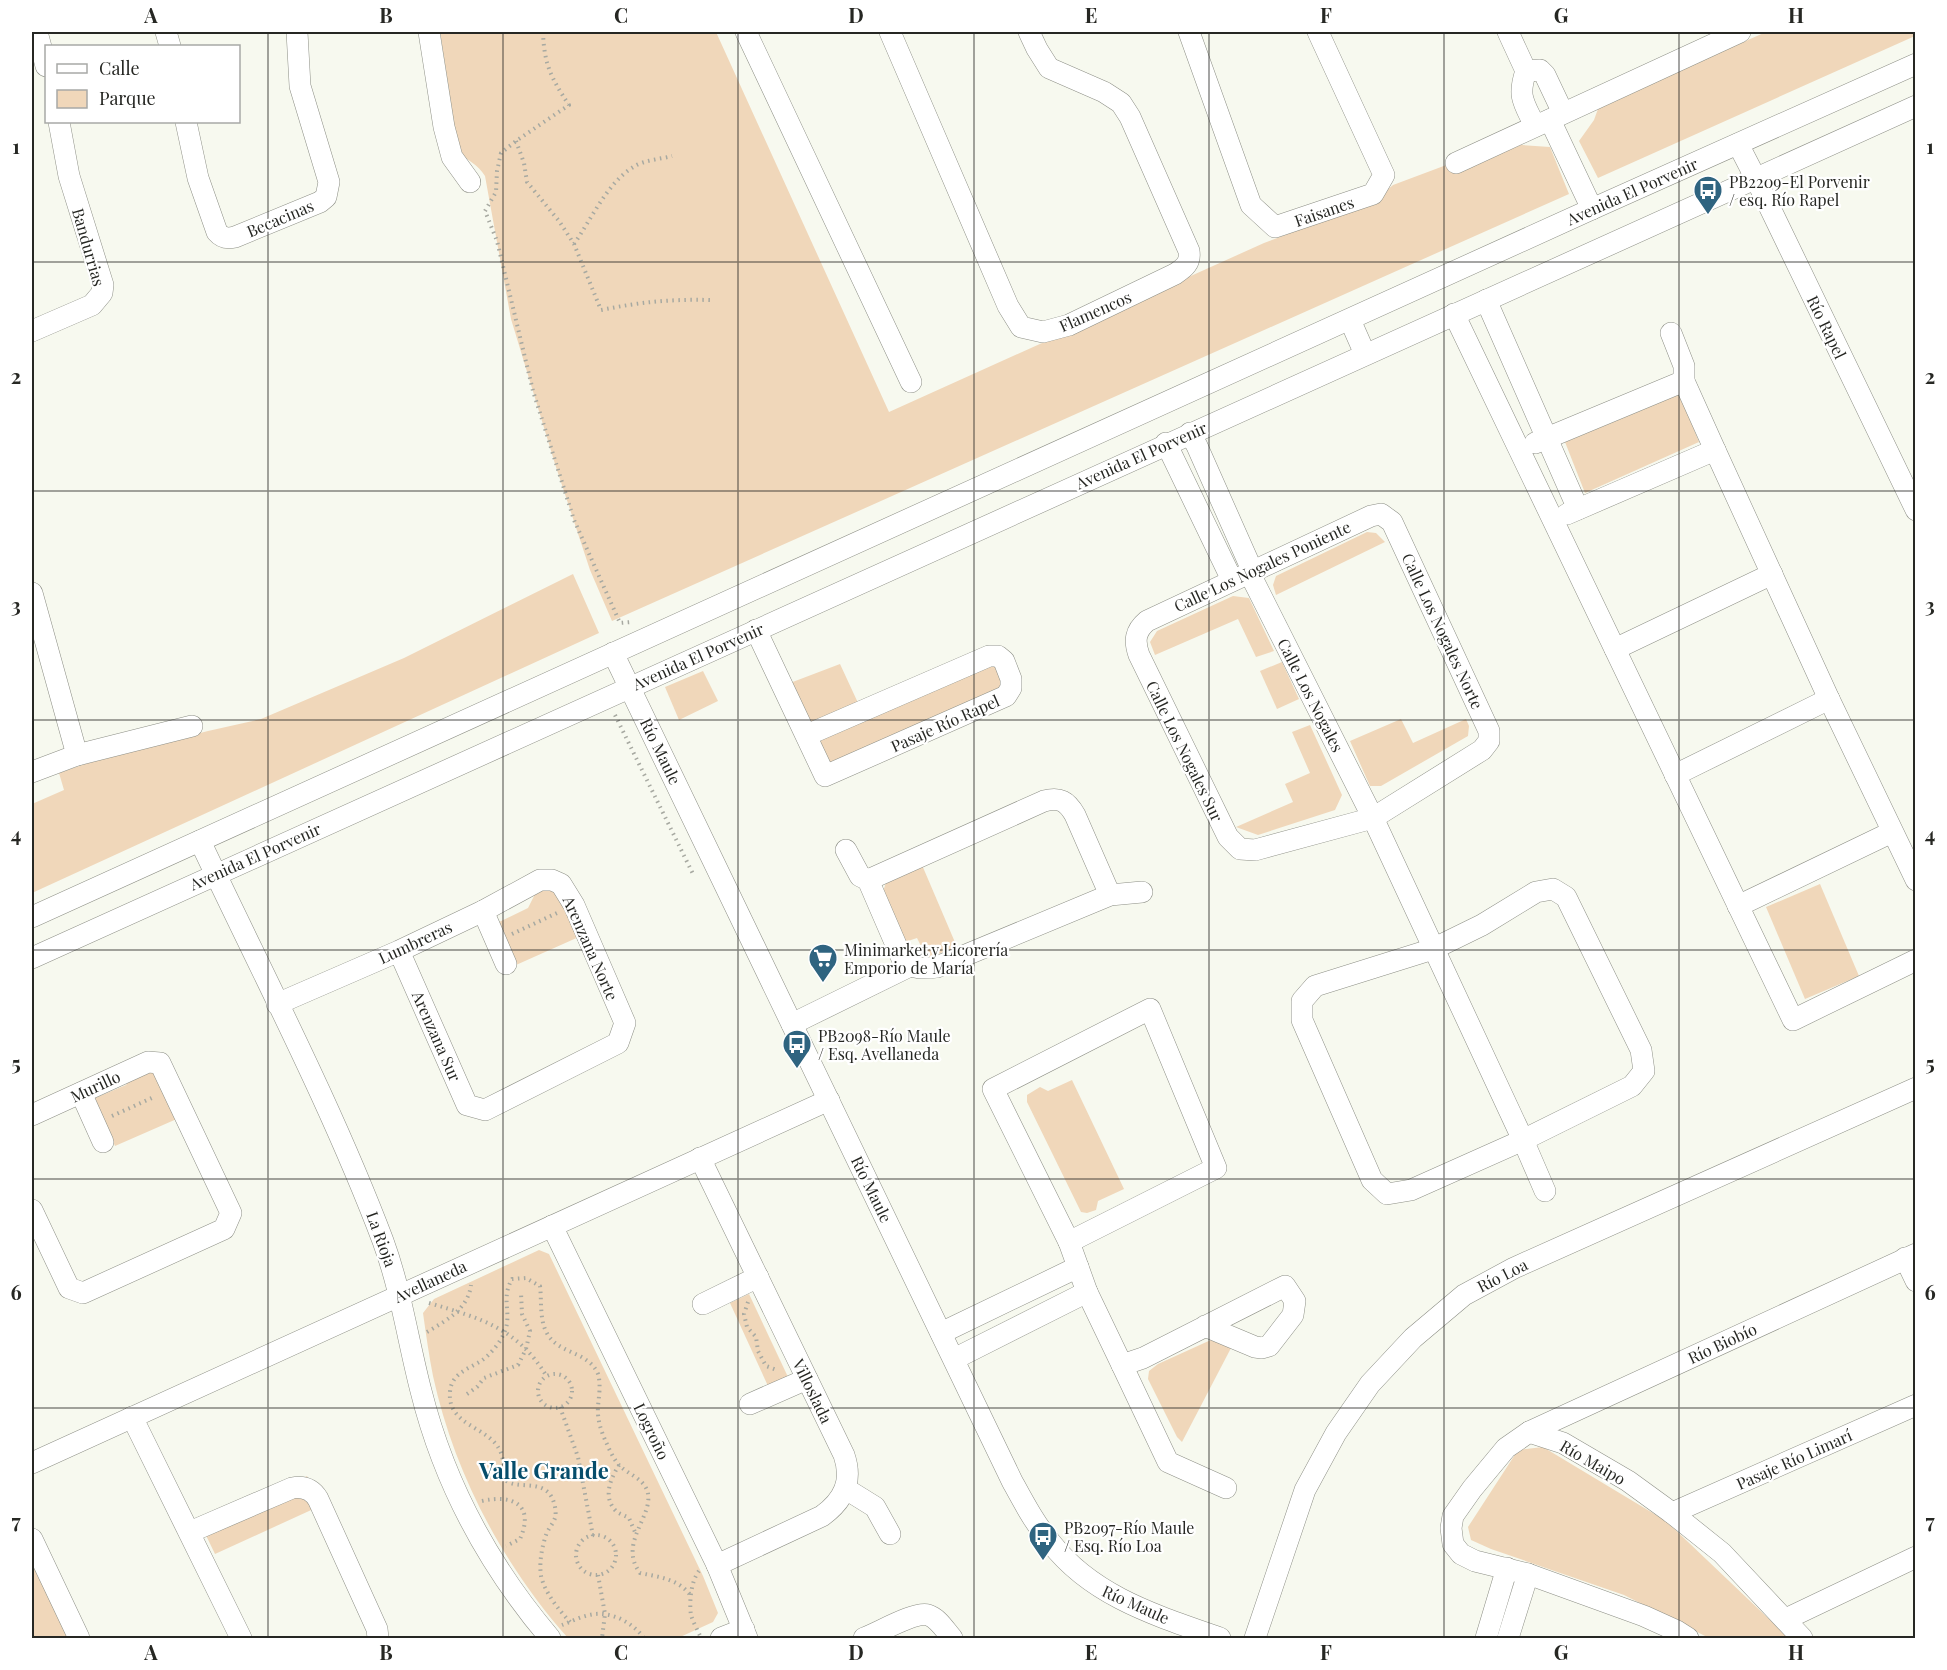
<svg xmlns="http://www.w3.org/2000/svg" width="1947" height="1670" viewBox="0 0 1947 1670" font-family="'Playfair Display',serif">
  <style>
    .green { fill: #f0d7ba }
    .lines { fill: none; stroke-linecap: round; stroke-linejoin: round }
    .minor-casing { stroke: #8d8f86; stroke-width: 22 }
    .path { stroke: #a7a9a1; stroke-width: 4; stroke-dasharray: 1.5 4.5; stroke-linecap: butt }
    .minor { stroke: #fff; stroke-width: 21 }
    .grid { fill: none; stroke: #262723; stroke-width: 1.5; stroke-opacity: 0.55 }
    .labels { text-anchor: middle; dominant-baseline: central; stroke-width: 4.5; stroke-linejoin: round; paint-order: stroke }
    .poi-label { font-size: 16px; fill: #262723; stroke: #fff; text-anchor: start }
    .street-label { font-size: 16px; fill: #262723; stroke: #fff }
    .district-label { font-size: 22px; font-weight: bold; fill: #064d6b; stroke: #fff }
    .neatline { fill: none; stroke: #262723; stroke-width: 2 }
    .grid-label { font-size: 20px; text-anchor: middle; font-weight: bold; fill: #262723 }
  </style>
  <rect width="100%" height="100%" fill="#f7f9ef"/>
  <g class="green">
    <path d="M440,32H716L889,412L1264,243L1374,201L1393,185L1449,164L1452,173L1521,145L1550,147L1569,194L612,621L590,570L555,464L511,319L485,176C477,163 468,162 458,151Z"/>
    <polygon points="1766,32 1915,32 1915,36 1598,178 1579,141 1594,120 1599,106"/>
    <polygon points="1680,394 1699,442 1585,493 1565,442"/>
    <polygon points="1367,532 1376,533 1385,542 1276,595 1273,585 1276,576"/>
    <polygon points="573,574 599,633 32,893 32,804 64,790 59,773 99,759 208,731 261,719 404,658"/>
    <polygon points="1233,596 1249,598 1274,651 1256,657 1238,619 1155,655 1150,642 1157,631"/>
    <polygon points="1282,662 1299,699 1277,709 1260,671"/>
    <polygon points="840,664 865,718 983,666 994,666 999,670 1005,686 845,765 822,760 790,683"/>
    <polygon points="703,671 718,701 679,720 665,687"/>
    <polygon points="1401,719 1413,743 1466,719 1469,726 1468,736 1381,786 1370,786 1350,741"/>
    <polygon points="1310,725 1342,795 1335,810 1258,835 1236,827 1293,802 1285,784 1310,773 1292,732"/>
    <polygon points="922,865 957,947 927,958 917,938 905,942 883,892 887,879"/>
    <polygon points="1820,884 1859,976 1805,999 1766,907"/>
    <polygon points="545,889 562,894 581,936 516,965 497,923 528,908 535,894"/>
    <polygon points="147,1070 161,1076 179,1118 115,1146 95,1098 126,1085 132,1076"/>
    <polygon points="1072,1080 1124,1189 1098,1201 1096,1210 1087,1213 1081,1212 1027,1102 1027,1095 1040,1087 1048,1091"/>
    <path d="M539,1250L549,1254L703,1576L718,1613L713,1622L678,1638H568C503,1565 454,1473 433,1376C429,1356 426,1334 423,1313L434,1299Z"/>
    <polygon points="749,1294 788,1377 768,1386 730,1303"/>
    <polygon points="1213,1339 1231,1348 1182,1442 1177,1437 1148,1379 1149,1371 1158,1364"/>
    <polygon points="1543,1447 1666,1521 1789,1638 1709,1638 1624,1595 1491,1549 1471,1540 1468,1527 1518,1450"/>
    <polygon points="307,1476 320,1506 215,1554 201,1525"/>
    <polygon points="32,1561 69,1638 32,1638"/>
  </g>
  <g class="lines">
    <g class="minor-casing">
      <g id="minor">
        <polyline points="37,32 46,66"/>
        <polyline points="166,32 170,46"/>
        <polyline points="429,32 444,127 452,157 470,182"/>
        <polyline points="746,32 911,382"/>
        <path d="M890,32L1008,306L1021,327L1043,332L1069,325L1175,274C1184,268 1191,263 1189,251L1130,117L1121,103L1104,92L1049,68L1037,49L1029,32"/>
        <polyline points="1189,32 1251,205 1275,227 1373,194 1384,175 1318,32"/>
        <path d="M1508,32L1526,71C1517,97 1524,103 1535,126"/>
        <polyline points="1526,71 1540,70 1545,75 1563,113"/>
        <polyline points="1550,120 1592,209"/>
        <path d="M186,122L198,178L217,232C222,238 227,239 235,237L320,202L326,197L329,182L300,86L297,32"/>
        <polyline points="1738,144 1756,179 1916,510"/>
        <polyline points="1456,163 1740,32"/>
        <polyline points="1486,300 1578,509"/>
        <polyline points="1454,314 1793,1020 1916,960"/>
        <polyline points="1350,320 1365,354"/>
        <polyline points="32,331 92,305 102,293 103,285 69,176 59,122"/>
        <polyline points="1671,333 1684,366 1684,381 1715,450 1829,699 1916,880"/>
        <polyline points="1190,433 1197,446 1252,570"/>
        <polyline points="1166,443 1232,580"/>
        <polyline points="1535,443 1684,381"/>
        <path d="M1381,514L1392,522L1489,731V741L1482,750L1373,818L1255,850L1240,849L1228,837L1139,655C1134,641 1135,631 1147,621L1371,516Z"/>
        <polyline points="1567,514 1715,450"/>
        <polyline points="1249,572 1373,818 1523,1140 1545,1191"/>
        <polyline points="32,593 77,755"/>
        <polyline points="756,630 825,776 1006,696 1011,688 1011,679 1004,661 998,656 989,656 807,735"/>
        <polyline points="1615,649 1772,574"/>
        <path d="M613,653L1012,1481C1024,1503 1035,1524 1051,1543C1093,1597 1158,1616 1220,1638"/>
        <polyline points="32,772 77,755 192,726"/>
        <polyline points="1675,775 1829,699"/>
        <path d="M200,841C262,973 331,1104 383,1241C401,1290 408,1341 421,1391C444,1483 489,1566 550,1638"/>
        <path d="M846,850L860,876L868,880L903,961C913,969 924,969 937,967L1110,895L1142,892"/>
        <path d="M868,880L1044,801C1060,797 1067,801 1075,815L1110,895"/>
        <polygon points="1553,889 1566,897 1641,1050 1644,1071 1632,1086 1523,1140 1411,1190 1387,1194 1372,1180 1302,1020 1302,1001 1315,986 1433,949 1482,925 1536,892"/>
        <polyline points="1738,906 1892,832"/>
        <polyline points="483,911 506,964"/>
        <polyline points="32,917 1592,209 1916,64"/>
        <polyline points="32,958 1916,106"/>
        <polyline points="277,1004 399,951 483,911 540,880 552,880 561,884 574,905 625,1023 618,1043 485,1110 467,1105 399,951"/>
        <polygon points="1150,1009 1216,1168 1069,1242 993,1089"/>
        <polyline points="792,1024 910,966"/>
        <polyline points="81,1093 103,1142"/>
        <polyline points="32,1115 148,1062 160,1063 231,1213 224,1229 83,1293 69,1288 32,1210"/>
        <path d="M700,1158L844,1455C853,1481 844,1500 822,1516L717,1565"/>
        <polyline points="552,1226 717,1565 747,1638"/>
        <polyline points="1069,1242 1087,1292 1122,1365 1143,1358 1285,1286 1295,1301 1293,1315 1269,1346 1262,1348 1255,1347 1205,1326"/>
        <polyline points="1905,1258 1916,1281"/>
        <polyline points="703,1304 758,1277"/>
        <polyline points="941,1333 1078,1267"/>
        <polyline points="954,1359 1087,1292"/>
        <polyline points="1122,1365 1168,1462 1226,1488"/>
        <polyline points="750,1404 807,1379"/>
        <polyline points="132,1417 241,1638"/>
        <polyline points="1529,1432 1563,1443 1628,1481 1672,1513 1722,1553 1802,1638"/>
        <polyline points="32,1463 829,1100"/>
        <polyline points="846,1489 875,1507 890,1534"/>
        <polyline points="1672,1513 1916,1405"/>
        <path d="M190,1532L292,1488C303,1486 312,1489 318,1499L377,1629L378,1638"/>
        <polyline points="32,1539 79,1638"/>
        <polyline points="1786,1619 1916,1557"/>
        <polyline points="721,1638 744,1629"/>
        <path d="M864,1638C878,1633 915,1611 928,1615C938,1618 945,1630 952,1638"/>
        <polyline points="1255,1638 1305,1490 1336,1433 1370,1384 1413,1338 1464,1295 1514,1268 1916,1088"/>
        <polyline points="1486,1638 1507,1568"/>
        <polyline points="1508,1638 1528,1574"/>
        <polyline points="1688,1638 1677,1631 1644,1616 1528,1574 1475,1561 1461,1554 1453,1544 1451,1528 1453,1516 1472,1489 1506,1448 1529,1432 1916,1254"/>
      </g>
    </g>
    <g class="path">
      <path d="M543,32C544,64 551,78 569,105L516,141L501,153L497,171L496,192L485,211L497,241L533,391L574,520L620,623L631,622"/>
      <path d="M516,141L524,163L527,182L559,221L574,244L601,310C641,302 670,299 710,300"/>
      <path d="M574,244C591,220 608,181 635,166C645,160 661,159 672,156"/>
      <polyline points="615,715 694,876"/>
      <polyline points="512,934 557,913"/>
      <polyline points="112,1116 154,1097"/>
      <polyline points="748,1302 744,1314 747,1327 756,1337 758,1351 766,1366 777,1370"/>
      <path d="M429,1303C480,1318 518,1328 547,1377"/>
      <path d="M427,1332C447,1320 468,1309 471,1285"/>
      <circle cx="555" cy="1391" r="17"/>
      <polyline points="467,1394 477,1387 484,1378 518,1365 526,1349 530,1331 522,1314 521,1293"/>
      <polyline points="560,1407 578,1457 593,1536"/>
      <path d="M619,1465C611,1478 602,1497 616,1511C619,1514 626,1516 629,1518L635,1532"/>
      <path d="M482,1501C513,1494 535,1505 520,1539L506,1546"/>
      <circle cx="596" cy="1555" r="20"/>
      <path d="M699,1571C691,1581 689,1602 691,1615C693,1622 698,1631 701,1638"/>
      <polyline points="598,1575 605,1614 602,1638"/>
      <path d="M570,1622C559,1610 545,1593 541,1576C539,1562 542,1547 546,1535C548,1529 553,1524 555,1518C557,1511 554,1498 548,1492C535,1481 517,1489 505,1480C504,1472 504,1461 501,1453C491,1426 447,1427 450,1392C451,1374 468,1369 481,1361C490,1355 500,1343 504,1333C513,1314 500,1300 512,1279L526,1278L540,1286C542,1302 539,1321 548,1335C560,1354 589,1352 598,1374C601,1384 599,1396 598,1406C597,1419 601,1431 606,1442C609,1449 614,1460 620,1466C628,1474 642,1478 647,1490C656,1515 617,1542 640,1573C659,1577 679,1579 691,1596"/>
      <path d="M562,1625C570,1622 580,1617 589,1615C610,1610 632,1622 644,1638"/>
    </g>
    <use href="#minor" class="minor"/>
  </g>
  <path class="grid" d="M268,32V1638M503,32V1638M738,32V1638M974,32V1638M1209,32V1638M1444,32V1638M1679,32V1638M32,262H1916M32,491H1916M32,720H1916M32,950H1916M32,1179H1916M32,1408H1916"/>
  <defs>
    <g id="bus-pin" transform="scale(1.5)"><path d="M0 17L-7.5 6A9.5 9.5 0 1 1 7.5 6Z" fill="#2f6480" stroke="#fff"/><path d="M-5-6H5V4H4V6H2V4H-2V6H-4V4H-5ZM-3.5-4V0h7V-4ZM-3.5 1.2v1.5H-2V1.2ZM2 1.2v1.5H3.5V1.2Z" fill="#fff"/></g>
    <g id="supermarket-pin" transform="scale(1.5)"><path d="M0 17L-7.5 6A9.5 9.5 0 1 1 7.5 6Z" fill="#2f6480" stroke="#fff"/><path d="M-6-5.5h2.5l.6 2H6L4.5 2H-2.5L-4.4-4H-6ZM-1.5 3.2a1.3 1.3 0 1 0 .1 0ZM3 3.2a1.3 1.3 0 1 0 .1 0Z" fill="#fff"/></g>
  </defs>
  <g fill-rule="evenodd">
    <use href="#bus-pin" x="1708" y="190"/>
    <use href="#supermarket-pin" x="823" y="958"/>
    <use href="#bus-pin" x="797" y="1044"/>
    <use href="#bus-pin" x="1043" y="1536"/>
  </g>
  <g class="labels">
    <g class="poi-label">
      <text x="1729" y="181">PB2209-El Porvenir<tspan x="1729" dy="18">/ esq. Río Rapel</tspan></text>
      <text x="844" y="949">Minimarket y Licorería<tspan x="844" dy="18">Emporio de María</tspan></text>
      <text x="818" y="1035">PB2098-Río Maule<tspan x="818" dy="18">/ Esq. Avellaneda</tspan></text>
      <text x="1064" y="1527">PB2097-Río Maule<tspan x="1064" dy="18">/ Esq. Río Loa</tspan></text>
    </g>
    <g class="street-label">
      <text transform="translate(1632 191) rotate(-24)">Avenida El Porvenir</text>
      <text transform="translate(1324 211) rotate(-19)">Faisanes</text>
      <text transform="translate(280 218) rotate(-23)">Becacinas</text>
      <text transform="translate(89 247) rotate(74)">Bandurrias</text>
      <text transform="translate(1095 311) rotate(-24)">Flamencos</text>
      <text transform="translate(1827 327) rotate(64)">Río Rapel</text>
      <text transform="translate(1141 455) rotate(-24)">Avenida El Porvenir</text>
      <text transform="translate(1262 566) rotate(-25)">Calle Los Nogales Poniente</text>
      <text transform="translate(1443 631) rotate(65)">Calle Los Nogales Norte</text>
      <text transform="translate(698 656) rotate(-24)">Avenida El Porvenir</text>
      <text transform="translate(1311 695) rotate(63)">Calle Los Nogales</text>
      <text transform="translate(945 723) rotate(-24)">Pasaje Río Rapel</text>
      <text transform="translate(661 751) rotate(64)">Río Maule</text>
      <text transform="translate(1185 751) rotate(64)">Calle Los Nogales Sur</text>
      <text transform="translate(255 856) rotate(-24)">Avenida El Porvenir</text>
      <text transform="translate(415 942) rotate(-25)">Lumbreras</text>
      <text transform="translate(591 948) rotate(66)">Arenzana Norte</text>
      <text transform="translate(437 1036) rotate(66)">Arenzana Sur</text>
      <text transform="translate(95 1086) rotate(-25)">Murillo</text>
      <text transform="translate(872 1189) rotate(64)">Río Maule</text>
      <text transform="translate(382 1239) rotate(70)">La Rioja</text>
      <text transform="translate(1502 1275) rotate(-27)">Río Loa</text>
      <text transform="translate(430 1281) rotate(-25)">Avellaneda</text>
      <text transform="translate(1722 1343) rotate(-25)">Río Biobío</text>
      <text transform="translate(813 1391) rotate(64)">Villoslada</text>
      <text transform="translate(652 1431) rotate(64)">Logroño</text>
      <text transform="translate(1794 1459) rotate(-24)">Pasaje Río Limarí</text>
      <text transform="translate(1593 1462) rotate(30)">Río Maipo</text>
      <text transform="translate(1136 1604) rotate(24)">Río Maule</text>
    </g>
    <g class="district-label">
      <text x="544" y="1470">Valle Grande</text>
    </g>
  </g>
  <rect width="1947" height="1670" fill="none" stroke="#ffffff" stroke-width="66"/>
  <rect x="45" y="45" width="195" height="78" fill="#ffffff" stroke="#a8a9a7" stroke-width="1.5"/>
  <rect x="57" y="64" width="30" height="9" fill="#ffffff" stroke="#a8a9a7" stroke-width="1.5"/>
  <text x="99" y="75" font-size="18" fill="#262723">Calle</text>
  <rect x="57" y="90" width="30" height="18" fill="#f0d7ba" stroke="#a8a9a7" stroke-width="1.5"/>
  <text x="99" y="105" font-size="18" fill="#262723">Parque</text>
  <rect x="33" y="33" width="1881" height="1604" class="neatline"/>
  <g class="grid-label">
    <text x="151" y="23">A</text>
    <text x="386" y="23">B</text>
    <text x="621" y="23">C</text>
    <text x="856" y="23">D</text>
    <text x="1091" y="23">E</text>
    <text x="1326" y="23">F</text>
    <text x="1561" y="23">G</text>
    <text x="1796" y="23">H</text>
    <text x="16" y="154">1</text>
    <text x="1930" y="154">1</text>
    <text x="16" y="384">2</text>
    <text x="1930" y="384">2</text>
    <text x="16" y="613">3</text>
    <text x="1930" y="613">3</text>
    <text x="16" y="842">4</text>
    <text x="1930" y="842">4</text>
    <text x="16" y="1071">5</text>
    <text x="1930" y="1071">5</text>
    <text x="16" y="1300">6</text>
    <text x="1930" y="1300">6</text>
    <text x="16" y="1529">7</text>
    <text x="1930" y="1529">7</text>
    <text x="151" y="1660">A</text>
    <text x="386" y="1660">B</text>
    <text x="621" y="1660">C</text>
    <text x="856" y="1660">D</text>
    <text x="1091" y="1660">E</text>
    <text x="1326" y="1660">F</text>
    <text x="1561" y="1660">G</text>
    <text x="1796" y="1660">H</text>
  </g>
</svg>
